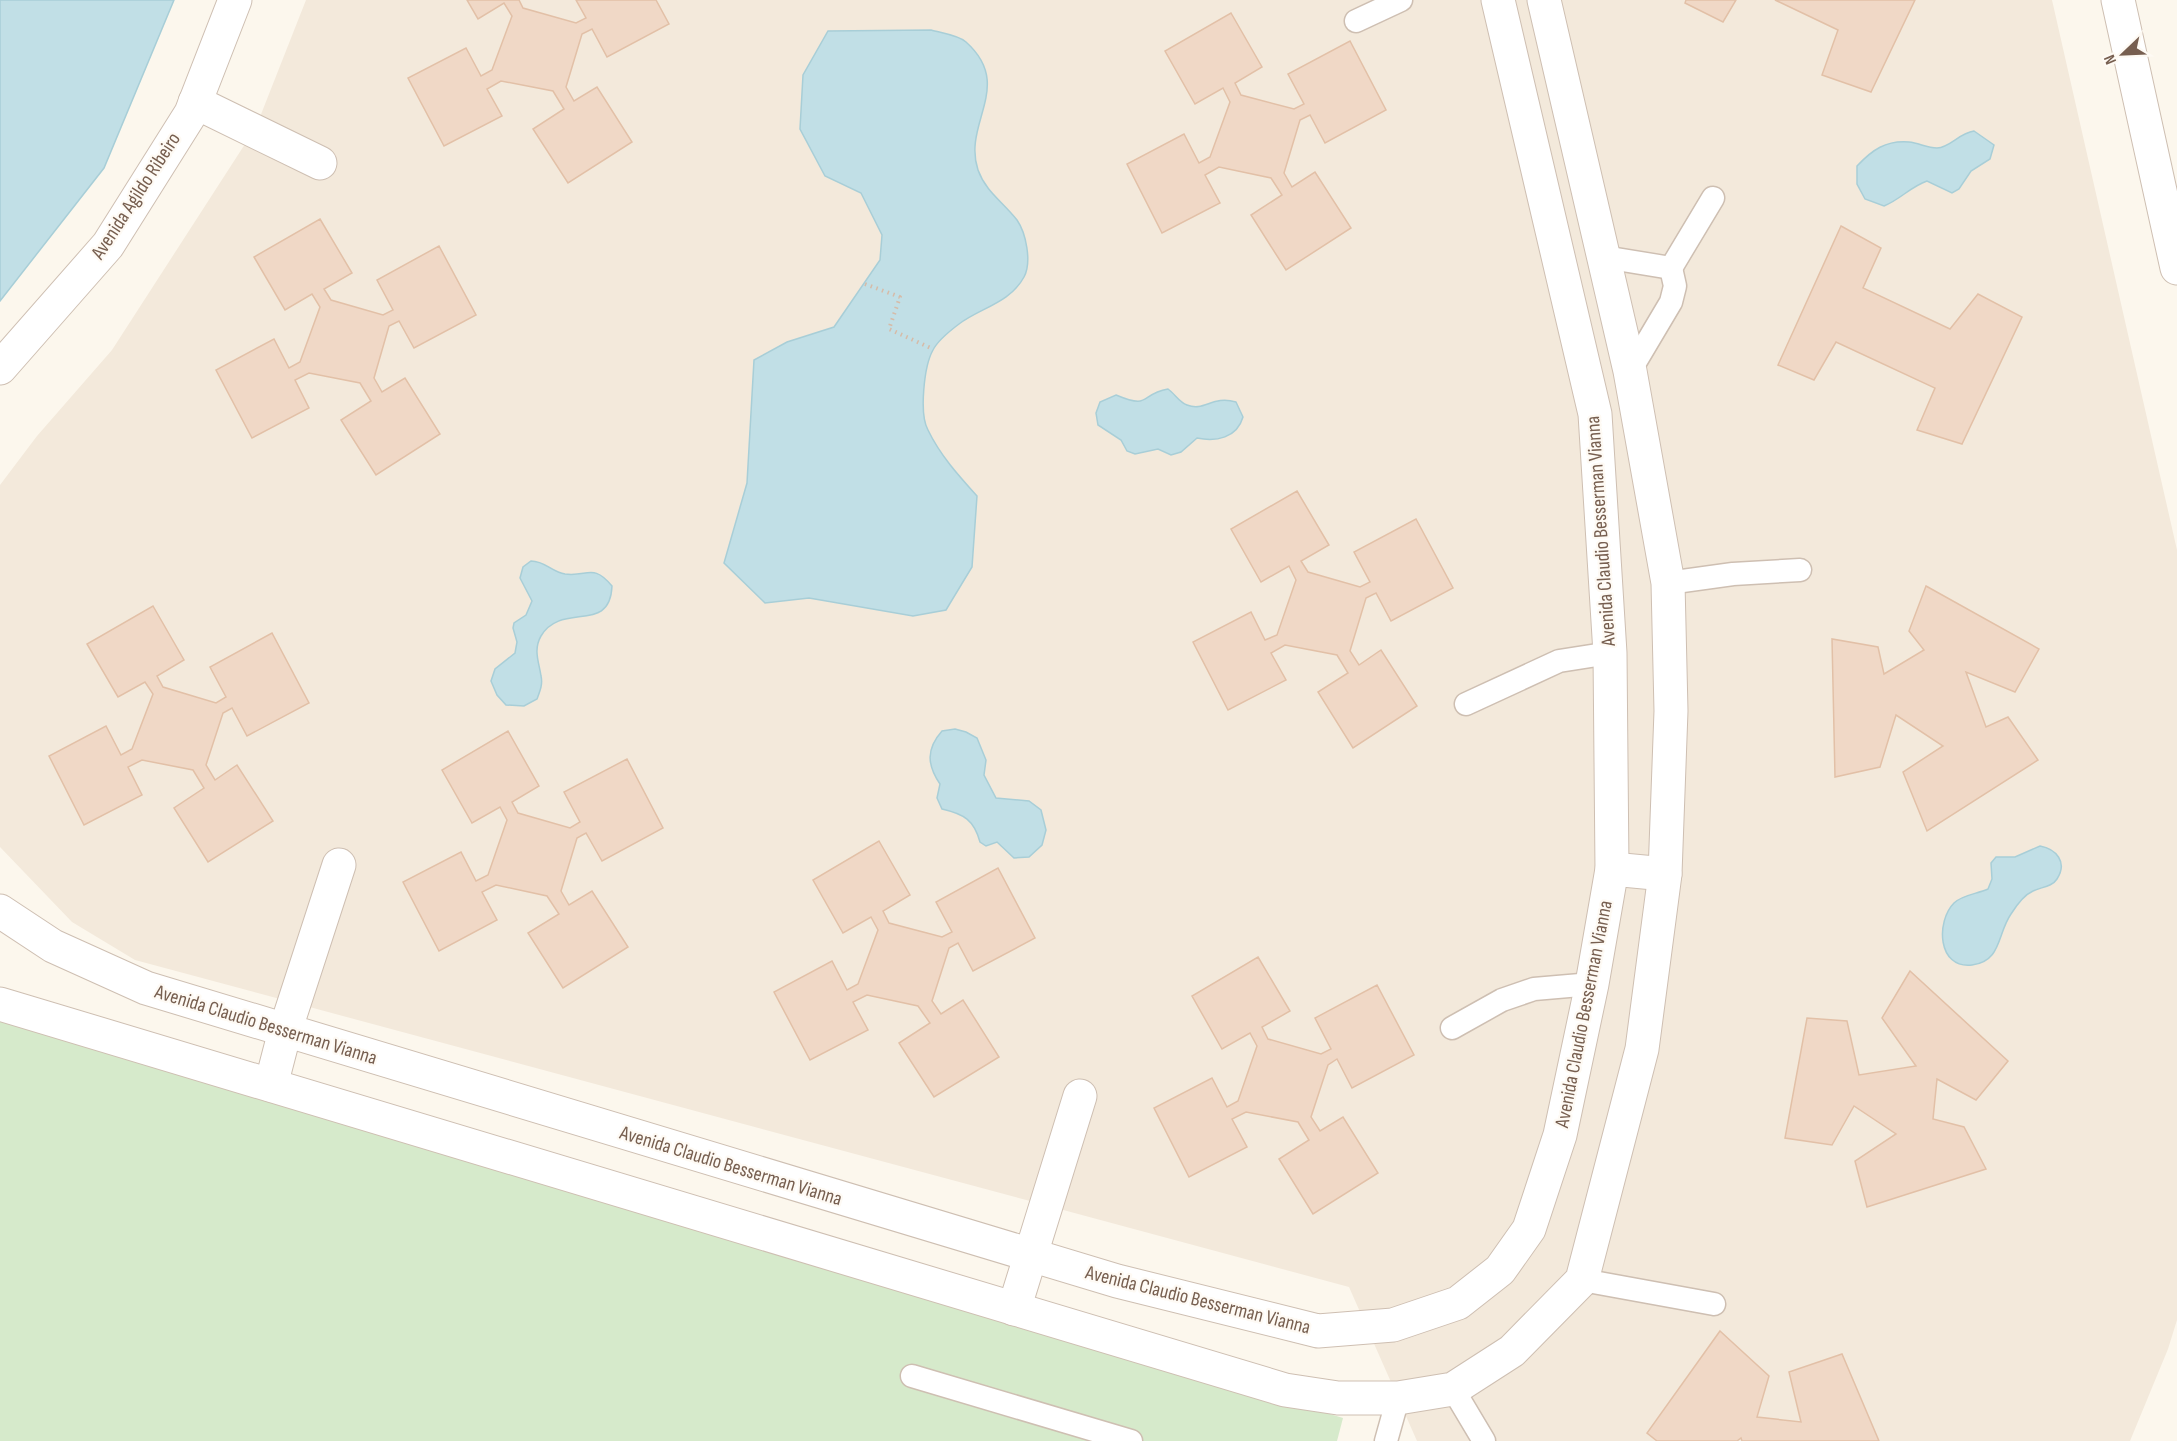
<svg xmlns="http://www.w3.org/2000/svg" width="2177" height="1441" viewBox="0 0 2177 1441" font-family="'Sofia Sans Condensed',sans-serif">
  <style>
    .residential { fill: #f3e9db }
    .green { fill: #d6eacb }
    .water { fill: #c1dfe6; stroke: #a8ced7; stroke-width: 1.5 }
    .building { fill: #f0d8c6; stroke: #e2c0a7; stroke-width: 1.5 }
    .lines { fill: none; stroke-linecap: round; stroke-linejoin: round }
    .service-casing { stroke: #cebfb2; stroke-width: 25 }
    .minor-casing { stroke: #cebfb2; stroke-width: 35 }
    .path { stroke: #d6bba8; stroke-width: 4; stroke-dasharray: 1.5 4.5; stroke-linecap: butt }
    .service { stroke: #fff; stroke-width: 22 }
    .minor { stroke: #fff; stroke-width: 33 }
    .labels { text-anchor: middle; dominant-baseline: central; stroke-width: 4.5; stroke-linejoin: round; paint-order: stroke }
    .street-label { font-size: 20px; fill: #775f50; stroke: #fefaf4 }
  </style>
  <rect width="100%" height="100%" fill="#fcf7ed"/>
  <polygon class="residential" points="306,0 2052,0 2177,550 2177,1320 2168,1349 2130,1441 1417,1441 1349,1287 135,960 72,922 0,847 0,485 37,436 112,350 256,127"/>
  <polygon class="green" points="0,1008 1343,1418 1337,1441 0,1441"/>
  <g class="water">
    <polygon points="0,0 174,0 104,168 0,301"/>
    <path d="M931,30C941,33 958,35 966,42C1015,86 962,123 978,170C986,192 1003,202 1017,220C1026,233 1032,262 1024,277C1010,303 980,308 959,324C951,330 937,342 933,350C924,366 919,414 928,430C940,455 958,475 977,496L972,567L946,610L913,616L809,598L765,603L724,563L747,483L754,360L787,342L834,327L880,260L882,235L861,193L825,176L800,129L803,75L828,31Z"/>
    <path d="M1974,131L1994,145L1990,159L1971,171L1959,189L1952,193L1927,181C1910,187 1901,199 1884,206L1865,199L1857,184V166C1872,150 1886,140 1909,142C1919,143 1927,148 1937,148C1951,147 1959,133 1974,131Z"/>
    <path d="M1168,389C1175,394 1179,402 1187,405C1205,412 1212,395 1236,402L1243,417C1237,438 1216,442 1197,438L1181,452L1171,455L1158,449L1135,454L1127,451L1121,440L1098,425L1096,413L1100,402L1116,395C1152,410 1139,394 1168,389Z"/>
    <path d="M531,561C545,561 552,572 565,574C588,577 593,563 612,586C610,635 562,601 541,636C533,650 539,662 541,676C543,684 540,691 537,699L524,706L506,705L497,695L491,681L495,669L515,653L517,642L513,628L514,623L526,615L532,601L520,578L523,567Z"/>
    <path d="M955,729L966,732L977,738L986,760L984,775L996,798L1029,801L1041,810L1046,830L1042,845L1029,857L1014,858L997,842L986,846L980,842C974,820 964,814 942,809L937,798L940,784C927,765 926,749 942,731Z"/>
    <path d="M2040,846C2056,849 2068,862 2057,879C2052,887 2041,887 2033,891C2024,895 2016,906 2011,914C1997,934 2002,961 1972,965C1937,969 1936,921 1954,903C1962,895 1977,894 1988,889L1992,879L1991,863L1996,857H2015Z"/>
  </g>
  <g class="building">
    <polygon points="467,0 519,0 523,8 576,23 586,18 576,0 656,0 669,24 607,57 592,29 582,34 566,87 574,101 597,87 632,142 568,183 533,129 564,109 553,91 501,81 487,89 502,116 444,146 408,78 466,48 481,76 492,70 512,16 504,3 478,19"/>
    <polygon points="1686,0 1736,0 1723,22 1685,3"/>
    <polygon points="1775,0 1915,0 1871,92 1822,75 1838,30"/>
    <polygon points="1231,13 1262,67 1235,83 1241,95 1294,109 1304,104 1288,74 1350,41 1386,110 1325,143 1310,115 1300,120 1284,173 1292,187 1315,172 1351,228 1286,270 1251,215 1282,195 1271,178 1219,167 1205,175 1220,203 1162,233 1127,164 1184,134 1199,163 1210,157 1230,102 1223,88 1195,104 1165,51"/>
    <polygon points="320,219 352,273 324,289 331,300 383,315 393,310 377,280 439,246 476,315 414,348 399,321 389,326 374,378 382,392 405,378 440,434 376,475 341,420 371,401 360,383 309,373 295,380 309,408 252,438 216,370 274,339 289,368 300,362 320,307 312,294 285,310 254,257"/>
    <polygon points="1841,226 1881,248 1863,288 1950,329 1978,294 2022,317 1962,444 1917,430 1935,388 1836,342 1814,380 1778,365"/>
    <polygon points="1297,491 1329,545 1301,561 1308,572 1360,587 1370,582 1354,552 1416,519 1453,588 1391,621 1376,593 1366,598 1350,651 1359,665 1381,650 1417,706 1353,748 1318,692 1348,673 1337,655 1285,645 1271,653 1286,680 1228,710 1193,642 1251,612 1265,640 1277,635 1296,580 1289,566 1261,582 1231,529"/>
    <polygon points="1926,586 2039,649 2015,692 1966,672 1986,727 2008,717 2038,760 1927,831 1903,772 1943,746 1896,715 1880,767 1835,777 1832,639 1878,647 1884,674 1924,650 1909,631"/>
    <polygon points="153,606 184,660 157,676 163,687 216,703 226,697 210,667 272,633 309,703 247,736 232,708 223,713 206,765 215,780 237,765 273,821 208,862 174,808 204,788 193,770 142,760 128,767 142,795 84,825 49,756 106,726 121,755 132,749 153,694 145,682 118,697 87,644"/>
    <polygon points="508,731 539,786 512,802 518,813 570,828 580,822 564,792 627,759 663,828 602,861 586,833 577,838 561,891 569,905 592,891 628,947 563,988 528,933 559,914 547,896 496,885 482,892 497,920 439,951 403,882 461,852 476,881 488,875 507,820 500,807 472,823 442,770"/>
    <polygon points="879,841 910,895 883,911 889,923 942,937 952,932 936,902 998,868 1035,938 973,971 958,943 949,948 932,1001 941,1014 963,1000 999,1057 934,1097 899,1043 930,1023 918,1006 867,995 853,1002 868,1030 810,1060 774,992 832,961 847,990 858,984 878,930 871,917 843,933 813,880"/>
    <polygon points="1258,957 1290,1011 1262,1027 1268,1039 1321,1054 1331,1049 1315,1018 1377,985 1414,1055 1352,1088 1337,1059 1328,1065 1311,1117 1320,1131 1343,1117 1378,1173 1313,1214 1279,1159 1309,1140 1298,1122 1246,1112 1232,1119 1247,1147 1189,1177 1154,1108 1212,1078 1227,1107 1238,1101 1257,1046 1250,1033 1222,1049 1192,996"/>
    <polygon points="1910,971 2008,1061 1976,1100 1937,1079 1933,1119 1964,1127 1986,1169 1867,1207 1855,1161 1896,1134 1854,1106 1832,1145 1785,1138 1807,1018 1847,1021 1859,1075 1916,1066 1882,1018"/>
    <polygon points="1720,1331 1769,1376 1757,1417 1801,1422 1789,1372 1842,1354 1879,1441 1742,1441 1741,1438 1737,1441 1657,1441 1647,1433"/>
  </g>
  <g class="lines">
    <g class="service-casing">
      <g id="service">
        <polyline points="1356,21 1401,0"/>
        <polyline points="1604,257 1671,268"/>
        <polyline points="1671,268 1713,198"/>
        <polyline points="1630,371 1671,302 1675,286 1671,268"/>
        <polyline points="1668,583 1733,574 1800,570"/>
        <polyline points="1466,704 1559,661 1610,653"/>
        <polyline points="1452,1028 1502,1000 1534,989 1592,984"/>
        <polyline points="1582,1280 1714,1304"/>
        <polyline points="912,1376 1131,1441"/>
        <polyline points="1453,1389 1484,1441"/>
        <polyline points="1386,1441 1398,1398"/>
      </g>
    </g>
    <g class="minor-casing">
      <g id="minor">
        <polyline points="2118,0 2177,268"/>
        <polyline points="195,102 320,163"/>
        <polyline points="0,368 108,245 191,113 235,0"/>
        <polyline points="1612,869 1665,874"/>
        <polyline points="0,911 53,946 146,988 1117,1281 1318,1331 1393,1325 1458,1303 1500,1270 1529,1229 1560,1135 1592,984 1612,869 1610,653 1595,414 1498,0"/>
        <polyline points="0,1004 1285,1390 1338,1398 1398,1398 1453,1389 1512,1351 1582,1280 1642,1049 1665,874 1671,711 1668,583 1630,371 1544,0"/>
        <polyline points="271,1085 285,1031 339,865"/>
        <polyline points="1014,1309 1080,1096"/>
      </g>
    </g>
    <polyline class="path" points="865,284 900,297 889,329 933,349"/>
    <use href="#service" class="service"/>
    <use href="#minor" class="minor"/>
  </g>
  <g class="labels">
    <g class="street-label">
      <text transform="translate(136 196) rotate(-57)">Avenida Agildo Ribeiro</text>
      <text transform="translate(1601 531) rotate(-94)">Avenida Claudio Besserman Vianna</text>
      <text transform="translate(1584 1014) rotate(-79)">Avenida Claudio Besserman Vianna</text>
      <text transform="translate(266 1025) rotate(17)">Avenida Claudio Besserman Vianna</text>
      <text transform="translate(731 1166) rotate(17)">Avenida Claudio Besserman Vianna</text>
      <text transform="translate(1198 1300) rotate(14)">Avenida Claudio Besserman Vianna</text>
    </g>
  </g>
  <g transform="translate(2123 54) rotate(247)" stroke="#fefaf4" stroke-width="4.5" paint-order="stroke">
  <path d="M0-4.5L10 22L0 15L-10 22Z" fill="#775f50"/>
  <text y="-9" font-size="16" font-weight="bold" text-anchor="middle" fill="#775f50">N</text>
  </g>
</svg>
